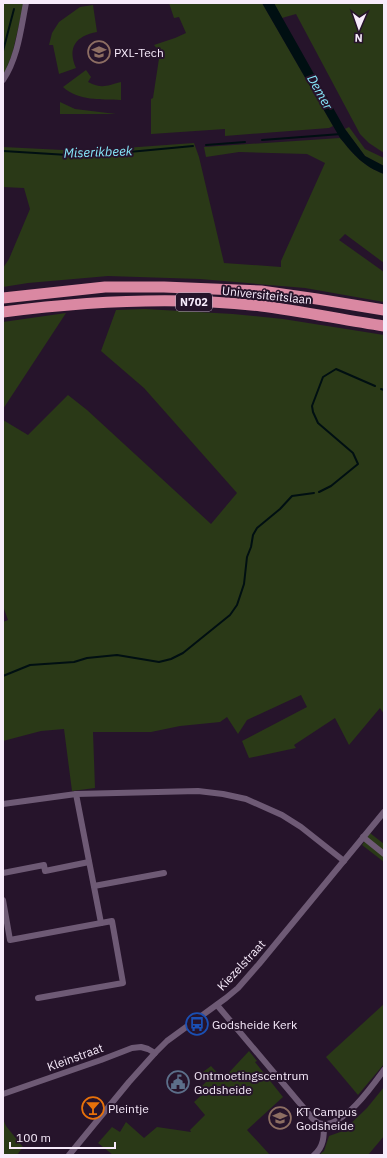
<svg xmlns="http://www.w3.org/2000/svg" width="387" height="1158" viewBox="0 0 387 1158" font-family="'IBM Plex Sans',sans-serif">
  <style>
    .green { fill: #2a3917 }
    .water { fill: #000f12 }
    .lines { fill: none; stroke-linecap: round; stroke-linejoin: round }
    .stream { stroke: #000f12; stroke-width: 2 }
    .minor { stroke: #6e5a75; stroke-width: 6 }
    .trunk { stroke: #da88a2; stroke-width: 11 }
    .labels { text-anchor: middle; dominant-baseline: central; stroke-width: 4; stroke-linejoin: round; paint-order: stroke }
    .shield { fill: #26142b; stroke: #b8aabd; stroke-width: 1 }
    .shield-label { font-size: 11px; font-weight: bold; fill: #f7ebfb }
    .poi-label { font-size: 12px; fill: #f7ebfb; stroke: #26142b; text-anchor: start }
    .street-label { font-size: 12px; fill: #f7ebfb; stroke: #26142b }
    .water-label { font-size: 13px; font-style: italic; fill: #87eafc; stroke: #26142b }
  </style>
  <rect width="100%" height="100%" fill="#26142b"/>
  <g class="green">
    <polygon points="3,3 24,3 12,55 3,76"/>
    <polygon points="169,3 262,3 333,126 329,128 225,136 225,129 151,134 151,99 153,98 160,52 154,45 175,38 186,33 179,17 174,18"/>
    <polygon points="274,3 384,3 384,153 369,143 360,134 296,14 282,18"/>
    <path d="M93,5L97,32C76,36 67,47 76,68L59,74L53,45H49L52,33L59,22L80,7Z"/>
    <path d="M86,70L91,77L88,82C102,89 106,86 121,82V100C101,99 78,101 63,87Z"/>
    <polygon points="60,102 75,109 116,114 60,114"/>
    <polygon points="349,127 365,149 384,158 384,166 365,156 345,129"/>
    <path d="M340,138C354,155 363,166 384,174V263L345,234L339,240L384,272V302L305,288L200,279L108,276L28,283L3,287V268L9,259L30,209L24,188L3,187V147L63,150L111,149L194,143L199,157L224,263L281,267V261L325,163L307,154L239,152L206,157L204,147Z"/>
    <polygon points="145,309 233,314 283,319 384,335 384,714 380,708 349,745 335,718 294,745 296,748 249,758 242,741 307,707 301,695 247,720 238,734 227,717 220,722 180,726 151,732 93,732 95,788 72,791 64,729 41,731 3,741 3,622 8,620 3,606 3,420 28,435 68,395 87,410 211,524 237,493 144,388 101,351 116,310"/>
    <polygon points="66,313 3,409 3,322"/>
    <polygon points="370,833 384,844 384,862 362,845"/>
    <polygon points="384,1004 384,1064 358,1095 326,1057"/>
    <polygon points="249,1051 257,1061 255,1062 283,1097 247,1130 270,1155 113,1155 98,1143 112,1127 120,1132 126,1122 144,1138 157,1127 191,1132 190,1130 205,1115 194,1102 206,1091 202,1086 206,1082 199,1075 211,1066 223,1079"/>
    <polygon points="384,1087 384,1136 368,1155 319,1155 324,1151 329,1136 343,1131 367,1108"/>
    <polygon points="3,1119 6,1126 23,1147 17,1155 3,1155"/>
  </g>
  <path class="water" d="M262,3H274L345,129L365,156L384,166V174C363,166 354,155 340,138Z"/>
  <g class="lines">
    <g class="stream">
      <polyline points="3,51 14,9"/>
      <polyline points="262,140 341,134"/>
      <polyline points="206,145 245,142"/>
      <polyline points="3,151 68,155 97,155 193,146"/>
      <polyline points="381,389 384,390"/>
      <polyline points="319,492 331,486 358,464 353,453 318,423 313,412 312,406 323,377 336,369 375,386"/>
      <polyline points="3,676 30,665 74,662 87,658 117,655 159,662 171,659 183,653 230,615 237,605 244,584 247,557 251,547 253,535 257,528 280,509 292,496 314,493"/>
    </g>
    <g class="minor">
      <path d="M3,80C18,58 21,28 26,3"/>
      <polyline points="76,794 101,923"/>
      <polyline points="3,804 76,794 198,791 223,794 246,799 282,815 301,827 344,861"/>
      <polyline points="363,837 384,854"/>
      <polyline points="3,873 44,865 45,871 89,862"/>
      <polyline points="94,886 164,873"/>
      <polyline points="3,900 10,940 112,921 123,983 38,998"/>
      <path d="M217,1005L313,1119C316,1122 320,1124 324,1124C345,1125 373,1085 384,1070"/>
      <polyline points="3,1094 101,1060 132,1048 141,1047 148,1049 155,1053"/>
      <polyline points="69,1155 129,1082 155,1053 167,1041 226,998 238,988 259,964 384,812"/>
      <path d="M314,1155C324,1147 324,1136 324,1124"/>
    </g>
    <g class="trunk">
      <polyline points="3,298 105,287 164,287 261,291 317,299 384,310"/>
      <path d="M3,312C88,301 175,296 261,306C302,311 343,320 384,326"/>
    </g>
  </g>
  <defs>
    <g id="university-ring" transform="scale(1.15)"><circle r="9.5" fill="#26142b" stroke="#8d6e63" stroke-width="1.5"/><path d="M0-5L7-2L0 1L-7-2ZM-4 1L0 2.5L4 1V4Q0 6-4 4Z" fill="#8d6e63"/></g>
    <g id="bus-ring" transform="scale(1.15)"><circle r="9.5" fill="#26142b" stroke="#1a4fb4" stroke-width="1.5"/><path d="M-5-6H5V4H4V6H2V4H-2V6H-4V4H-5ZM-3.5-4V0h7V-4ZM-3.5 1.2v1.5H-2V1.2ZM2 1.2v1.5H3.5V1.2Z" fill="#1a4fb4"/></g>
    <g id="civic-ring" transform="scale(1.15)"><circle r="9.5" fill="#26142b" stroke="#5c6f8a" stroke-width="1.5"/><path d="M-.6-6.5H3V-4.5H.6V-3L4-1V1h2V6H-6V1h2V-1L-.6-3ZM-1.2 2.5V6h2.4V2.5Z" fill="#5c6f8a"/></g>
    <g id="bar-ring" transform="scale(1.15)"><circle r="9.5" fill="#26142b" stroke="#e8710a" stroke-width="1.5"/><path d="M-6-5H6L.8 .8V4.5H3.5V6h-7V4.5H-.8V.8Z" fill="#e8710a"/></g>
    <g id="school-ring" transform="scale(1.15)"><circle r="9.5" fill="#26142b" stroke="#8d6e63" stroke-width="1.5"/><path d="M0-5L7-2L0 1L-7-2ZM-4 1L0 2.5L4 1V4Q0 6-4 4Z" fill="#8d6e63"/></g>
  </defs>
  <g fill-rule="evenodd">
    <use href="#university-ring" x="99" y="52"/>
    <use href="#bus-ring" x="197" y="1024"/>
    <use href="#civic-ring" x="178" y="1082"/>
    <use href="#bar-ring" x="93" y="1108"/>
    <use href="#school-ring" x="280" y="1118"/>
  </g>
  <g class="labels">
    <rect class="shield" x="176" y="293" width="36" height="18" rx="3"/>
    <g class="shield-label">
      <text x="194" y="302">N702</text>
    </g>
    <g class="poi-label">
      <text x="114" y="52">PXL-Tech</text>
      <text x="212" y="1024">Godsheide Kerk</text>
      <text x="194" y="1075">Ontmoetingscentrum<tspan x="194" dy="14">Godsheide</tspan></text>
      <text x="108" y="1108">Pleintje</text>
      <text x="296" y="1111">KT Campus<tspan x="296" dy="14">Godsheide</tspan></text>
    </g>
    <g class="street-label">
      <text transform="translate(267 295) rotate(6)">Universiteitslaan</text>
      <text transform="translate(241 965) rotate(-47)">Kiezelstraat</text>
      <text transform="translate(75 1057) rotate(-20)">Kleinstraat</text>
    </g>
    <g class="water-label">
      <text transform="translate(320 92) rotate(60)">Demer</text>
      <text transform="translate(98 152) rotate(-2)">Miserikbeek</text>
    </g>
  </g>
  <rect width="387" height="1158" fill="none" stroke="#f7ebfb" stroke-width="8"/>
  <g transform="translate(359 28) rotate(182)" stroke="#26142b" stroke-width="3" paint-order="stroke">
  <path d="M0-3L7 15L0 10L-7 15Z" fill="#f7ebfb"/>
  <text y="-6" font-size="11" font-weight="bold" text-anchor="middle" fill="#f7ebfb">N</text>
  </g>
  <path d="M10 1142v6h105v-6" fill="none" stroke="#f7ebfb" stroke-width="2"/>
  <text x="16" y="1142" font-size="12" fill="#f7ebfb" stroke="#26142b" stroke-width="3" paint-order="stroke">100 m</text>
</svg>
